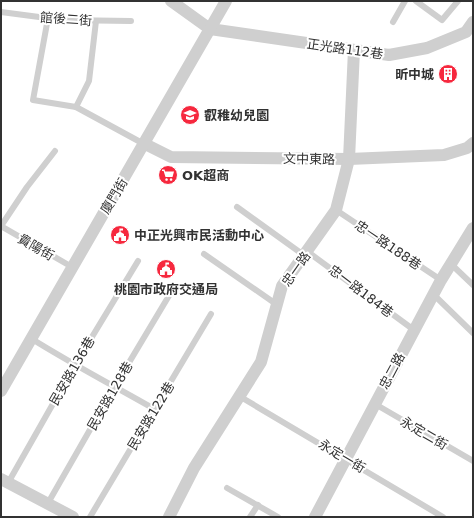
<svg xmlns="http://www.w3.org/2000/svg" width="474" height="518" viewBox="0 0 474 518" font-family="'DejaVu Sans','Noto Sans TC',sans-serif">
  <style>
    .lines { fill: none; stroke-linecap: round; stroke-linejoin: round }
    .lane { stroke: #cfcfcf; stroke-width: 6 }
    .street { stroke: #cfcfcf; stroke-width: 12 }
    .labels { text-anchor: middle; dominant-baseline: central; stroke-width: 4; stroke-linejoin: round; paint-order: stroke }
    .street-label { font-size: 13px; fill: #323232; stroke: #fff }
    .poi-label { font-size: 13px; font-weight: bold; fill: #323232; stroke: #fff; text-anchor: start }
  </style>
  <rect width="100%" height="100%" fill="#fff"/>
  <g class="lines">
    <g class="lane">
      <polyline points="416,1 442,20 458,1"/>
      <polyline points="1,12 62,20 131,21"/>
      <polyline points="48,18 33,100 76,107 144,144"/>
      <polyline points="393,22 405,1"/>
      <polyline points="76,107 89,81 96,21"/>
      <polyline points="237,207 305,256"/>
      <polyline points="336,210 441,280"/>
      <polyline points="1,226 27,187 55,151"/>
      <polyline points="1,226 72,267"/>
      <polyline points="308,252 414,330"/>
      <polyline points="204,254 276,304"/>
      <polyline points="451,264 473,285"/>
      <polyline points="433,294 473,333"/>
      <path d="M32,339C72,364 114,386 156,410"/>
      <polyline points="239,396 443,517"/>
      <polyline points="375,404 473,461"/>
      <polyline points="8,483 75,365 138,261"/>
      <polyline points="227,488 278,517"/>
      <polyline points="48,503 115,386 173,289"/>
      <polyline points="90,517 211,314"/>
      <polyline points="250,517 258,505"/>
    </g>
    <g class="street">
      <polyline points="171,1 210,29 389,55 427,48 466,32 473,22"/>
      <polyline points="145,144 171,157 349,159 444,155 467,148 473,143"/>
      <polyline points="1,391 226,1"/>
      <polyline points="1,479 73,517"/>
      <polyline points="169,517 194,468 261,362 282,286 336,210 349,159 354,50"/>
      <polyline points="315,517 441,280 473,228"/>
    </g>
  </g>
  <defs>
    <g id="building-disc" transform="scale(1)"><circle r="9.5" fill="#f6283e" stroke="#fff"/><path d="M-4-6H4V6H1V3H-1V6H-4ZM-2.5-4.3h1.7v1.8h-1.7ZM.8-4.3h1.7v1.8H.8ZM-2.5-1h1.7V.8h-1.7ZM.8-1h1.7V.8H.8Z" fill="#fff"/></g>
    <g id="school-disc" transform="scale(1)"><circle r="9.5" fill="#f6283e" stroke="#fff"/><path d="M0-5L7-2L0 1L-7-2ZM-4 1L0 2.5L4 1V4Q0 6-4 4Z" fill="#fff"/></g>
    <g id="supermarket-disc" transform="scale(1)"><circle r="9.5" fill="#f6283e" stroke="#fff"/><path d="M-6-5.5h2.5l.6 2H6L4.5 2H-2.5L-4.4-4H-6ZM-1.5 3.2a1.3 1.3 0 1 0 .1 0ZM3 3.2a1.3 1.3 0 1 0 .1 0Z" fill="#fff"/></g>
    <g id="civic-disc" transform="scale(1)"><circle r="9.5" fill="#f6283e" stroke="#fff"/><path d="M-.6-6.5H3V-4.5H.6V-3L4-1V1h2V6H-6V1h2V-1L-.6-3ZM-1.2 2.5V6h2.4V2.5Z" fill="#fff"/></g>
  </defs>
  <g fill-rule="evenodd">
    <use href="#building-disc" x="448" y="74"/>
    <use href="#school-disc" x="190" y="115"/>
    <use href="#supermarket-disc" x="168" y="175"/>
    <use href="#civic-disc" x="120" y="235"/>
    <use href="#civic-disc" x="166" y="269"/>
  </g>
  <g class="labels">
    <g class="street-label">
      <text transform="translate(66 19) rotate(4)">館後二街</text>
      <text transform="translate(345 49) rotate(8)">正光路112巷</text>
      <text transform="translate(309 159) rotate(1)">文中東路</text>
      <text transform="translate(114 196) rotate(-59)">廈門街</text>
      <text transform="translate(388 245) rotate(34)">忠一路188巷</text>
      <text transform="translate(36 247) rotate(30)">貴陽街</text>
      <text transform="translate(296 269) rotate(-55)">忠一路</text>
      <text transform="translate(361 291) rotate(37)">忠一路184巷</text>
      <text transform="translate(72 371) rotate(-60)">民安路136巷</text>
      <text transform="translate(392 371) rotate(-62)">忠二路</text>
      <text transform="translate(110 396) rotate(-60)">民安路128巷</text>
      <text transform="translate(151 416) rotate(-59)">民安路122巷</text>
      <text transform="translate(424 433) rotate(30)">永定二街</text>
      <text transform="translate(342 456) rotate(31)">永定一街</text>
    </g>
    <g class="poi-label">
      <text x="434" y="74" text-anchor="end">昕中城</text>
      <text x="204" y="115">叡稚幼兒園</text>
      <text x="182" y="175">OK超商</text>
      <text x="134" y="235">中正光興市民活動中心</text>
      <text x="166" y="289" text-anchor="middle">桃園市政府交通局</text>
    </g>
  </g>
  <rect width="474" height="518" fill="none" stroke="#323232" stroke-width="4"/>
</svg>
